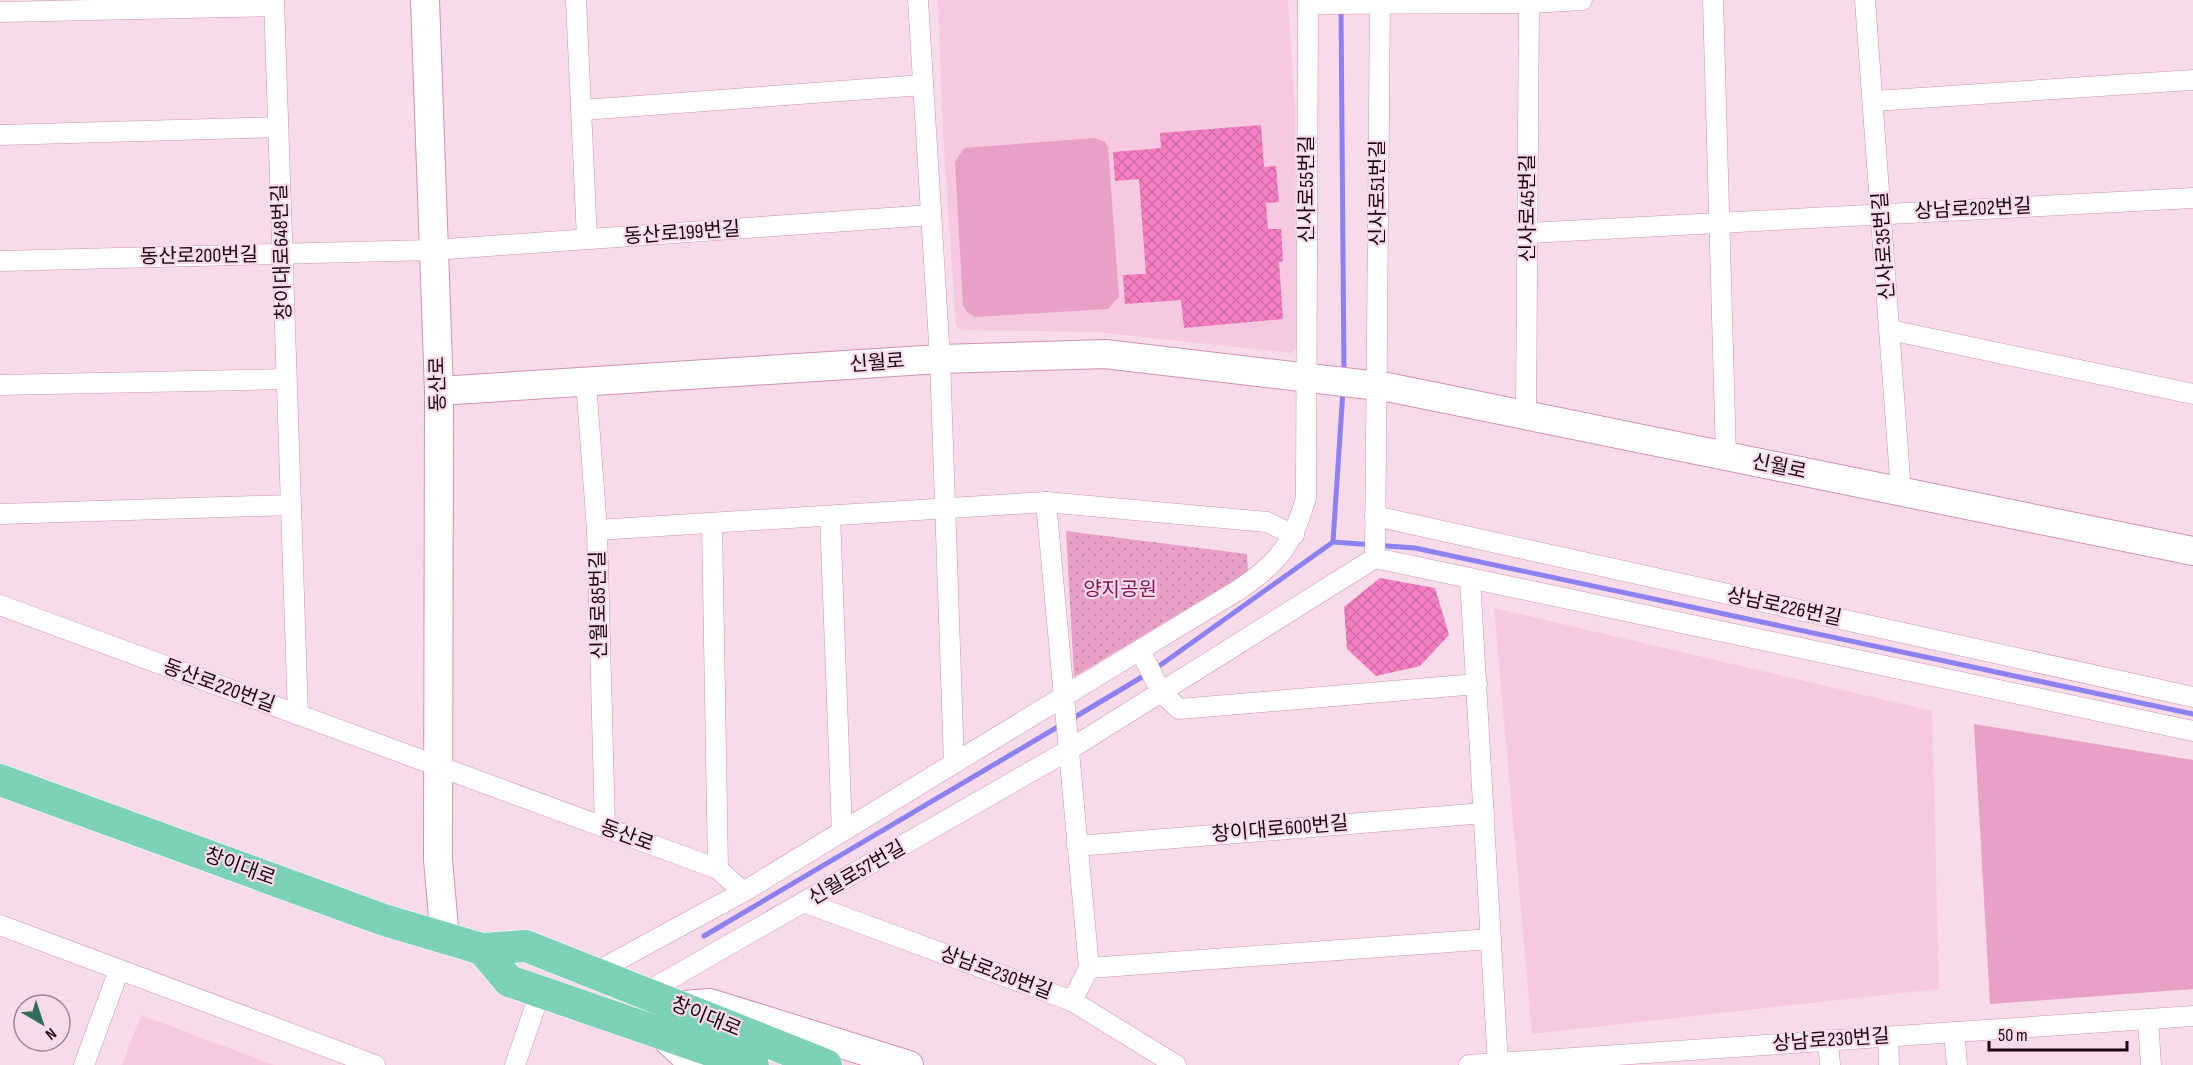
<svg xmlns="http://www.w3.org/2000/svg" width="2193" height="1065" viewBox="0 0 2193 1065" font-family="'Sofia Sans Condensed','Noto Sans KR',sans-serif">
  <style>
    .built { fill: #f7c9e0 }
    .green { fill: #e9a0c7 }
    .park { fill: url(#park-dots) }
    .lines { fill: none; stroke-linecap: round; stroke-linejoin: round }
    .stream { stroke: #8d80f0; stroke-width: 5 }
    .building { fill: url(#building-cross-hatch) }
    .street-casing { stroke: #d291b3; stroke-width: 21 }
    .secondary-casing { stroke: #d291b3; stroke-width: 30 }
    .primary-casing { stroke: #fff; stroke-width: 33 }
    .street { stroke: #fff; stroke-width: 20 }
    .secondary { stroke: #fff; stroke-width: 28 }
    .primary { stroke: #7cd1b7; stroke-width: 32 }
    .labels { text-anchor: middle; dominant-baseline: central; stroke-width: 4.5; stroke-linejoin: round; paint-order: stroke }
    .street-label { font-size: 20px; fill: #1a0511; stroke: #f7dbe9 }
    .park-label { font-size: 20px; fill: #80165b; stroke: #f7dbe9 }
  </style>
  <defs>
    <pattern id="park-dots" width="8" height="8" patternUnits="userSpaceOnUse" patternTransform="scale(1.5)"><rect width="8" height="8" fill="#e9a0c7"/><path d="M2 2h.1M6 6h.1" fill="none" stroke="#c788aa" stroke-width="1.8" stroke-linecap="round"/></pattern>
    <pattern id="building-cross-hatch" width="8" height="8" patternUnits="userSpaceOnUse" patternTransform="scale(1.5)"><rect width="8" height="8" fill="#f47ec2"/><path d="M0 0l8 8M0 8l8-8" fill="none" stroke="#d16ba6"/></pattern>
  </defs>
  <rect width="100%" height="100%" fill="#f7dbe9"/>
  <g class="built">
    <polygon points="938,0 1288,0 1295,109 1297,348 1291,353 1097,332 960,330 956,325 943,135"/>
    <polygon points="1494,608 1932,711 1939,989 1532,1034"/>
    <polygon points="141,1015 274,1065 122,1065"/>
  </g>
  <g class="green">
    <polygon points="1095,138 1105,142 1108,147 1119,297 1108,309 975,317 967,312 963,305 955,162 964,148"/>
    <polygon points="1974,724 2193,760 2193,989 1990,1004"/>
  </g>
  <polygon class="park" points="1066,531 1247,554 1248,572 1074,677"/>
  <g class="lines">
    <g class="stream">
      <polyline points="1341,9 1344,375"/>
      <polyline points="1333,542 1415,548 2193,714"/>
      <polyline points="1155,669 1333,542 1343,390"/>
      <polyline points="1070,720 1147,674"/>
      <polyline points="704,936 1061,725"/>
    </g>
  </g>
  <g class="building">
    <polygon points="1261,125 1264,167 1276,166 1279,202 1266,203 1268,229 1281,229 1283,261 1279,262 1283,319 1184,328 1181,300 1125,304 1123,275 1146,274 1139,179 1115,181 1113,152 1161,148 1160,133"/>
    <polygon points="1380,578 1435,588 1449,635 1420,666 1376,676 1347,649 1344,607"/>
  </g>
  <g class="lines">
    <g class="street-casing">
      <g id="street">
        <polyline points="274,0 298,715"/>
        <polyline points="576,0 587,239"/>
        <polyline points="918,0 940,359 954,763"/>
        <polyline points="1713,0 1726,456"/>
        <polyline points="1865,0 1901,492"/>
        <polyline points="1308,4 1529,3 1582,0"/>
        <polyline points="0,12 274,6"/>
        <polyline points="1874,101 2193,80"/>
        <polyline points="582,110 923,85"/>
        <polyline points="0,135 278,127"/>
        <polyline points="1528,233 2193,198"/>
        <polyline points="0,261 433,250 931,215"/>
        <polyline points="1890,330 2193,394"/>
        <polyline points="586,382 597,530 605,827"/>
        <polyline points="0,385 286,379"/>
        <polyline points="1526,415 1529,0"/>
        <polyline points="1046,502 1089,968 1072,1001"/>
        <polyline points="0,514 291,505"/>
        <polyline points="830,516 842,832"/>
        <polyline points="1375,516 2193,697"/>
        <polyline points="712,523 718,869"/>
        <polyline points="597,530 1046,502 1267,522 1294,535"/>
        <polyline points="1375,558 2193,731"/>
        <polyline points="1470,578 1498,1065"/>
        <polyline points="0,605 718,869 743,892"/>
        <polyline points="1140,650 1161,692 1179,709 1477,684"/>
        <polyline points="1077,846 1484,813"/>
        <polyline points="806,903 1072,1001 1176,1065"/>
        <polyline points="0,925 375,1065"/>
        <polyline points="1089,968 1491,939"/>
        <path d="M594,973L743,892L1240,589C1279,562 1294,543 1306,497L1308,0"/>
        <polyline points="645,993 1067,751 1375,558 1380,0"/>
        <polyline points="2148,1019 2151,1065"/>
        <polyline points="1954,1032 1957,1065"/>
        <polyline points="1888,1037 1889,1065"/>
        <polyline points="1828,1040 1830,1065"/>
        <polyline points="84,1065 119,970"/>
        <polyline points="515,1065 540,993"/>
        <polyline points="1469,1065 2193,1016"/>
      </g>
    </g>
    <g class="secondary-casing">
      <g id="secondary">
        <polyline points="425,0 439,391 438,860 445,939"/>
        <polyline points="439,391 940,359 1105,354 1387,387 2193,551"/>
        <polyline points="684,1005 710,1003 909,1065"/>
        <polyline points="660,1033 691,1062 698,1065"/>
      </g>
    </g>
    <g class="primary-casing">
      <g id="primary">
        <polyline points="0,780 384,920 482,949 526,946 826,1065"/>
        <polyline points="482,949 509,981 753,1065"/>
      </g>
    </g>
    <use href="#street" class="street"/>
    <use href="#secondary" class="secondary"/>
    <use href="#primary" class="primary"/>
  </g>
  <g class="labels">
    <g class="street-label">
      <text transform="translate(1307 189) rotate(-90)">신사로55번길</text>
      <text transform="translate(1378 193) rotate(-90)">신사로51번길</text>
      <text transform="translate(1528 208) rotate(-90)">신사로45번길</text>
      <text transform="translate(1973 209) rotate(-3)">상남로202번길</text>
      <text transform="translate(682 233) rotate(-4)">동산로199번길</text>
      <text transform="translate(1884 246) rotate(-94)">신사로35번길</text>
      <text transform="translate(282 252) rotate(-92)">창이대로648번길</text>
      <text transform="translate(199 256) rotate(-1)">동산로200번길</text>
      <text transform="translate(877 363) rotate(-4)">신월로</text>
      <text transform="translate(438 384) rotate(-91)">동산로</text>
      <text transform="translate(1779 467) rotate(12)">신월로</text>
      <text transform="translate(599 605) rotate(-91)">신월로85번길</text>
      <text transform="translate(1784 607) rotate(12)">상남로226번길</text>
      <text transform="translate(219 686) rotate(20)">동산로220번길</text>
      <text transform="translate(1280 829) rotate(-5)">창이대로600번길</text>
      <text transform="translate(627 836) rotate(20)">동산로</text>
      <text transform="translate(240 867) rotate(20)">창이대로</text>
      <text transform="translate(857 873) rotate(-30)">신월로57번길</text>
      <text transform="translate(996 973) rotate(20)">상남로230번길</text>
      <text transform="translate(706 1017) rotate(22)">창이대로</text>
      <text transform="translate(1831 1040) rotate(-4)">상남로230번길</text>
    </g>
    <g class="park-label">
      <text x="1120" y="590">양지공원</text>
    </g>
  </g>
  <g transform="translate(42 1023) rotate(141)"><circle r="28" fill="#f7dbe9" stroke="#9f8593" stroke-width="1.5"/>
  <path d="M0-4.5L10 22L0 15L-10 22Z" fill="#326d57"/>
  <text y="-9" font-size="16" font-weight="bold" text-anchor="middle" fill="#1a0511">N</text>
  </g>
  <path d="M1989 1041v9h138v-9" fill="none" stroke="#1a0511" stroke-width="3"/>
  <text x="1998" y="1041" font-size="18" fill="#1a0511" stroke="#f7dbe9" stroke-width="4.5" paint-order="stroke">50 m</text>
</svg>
